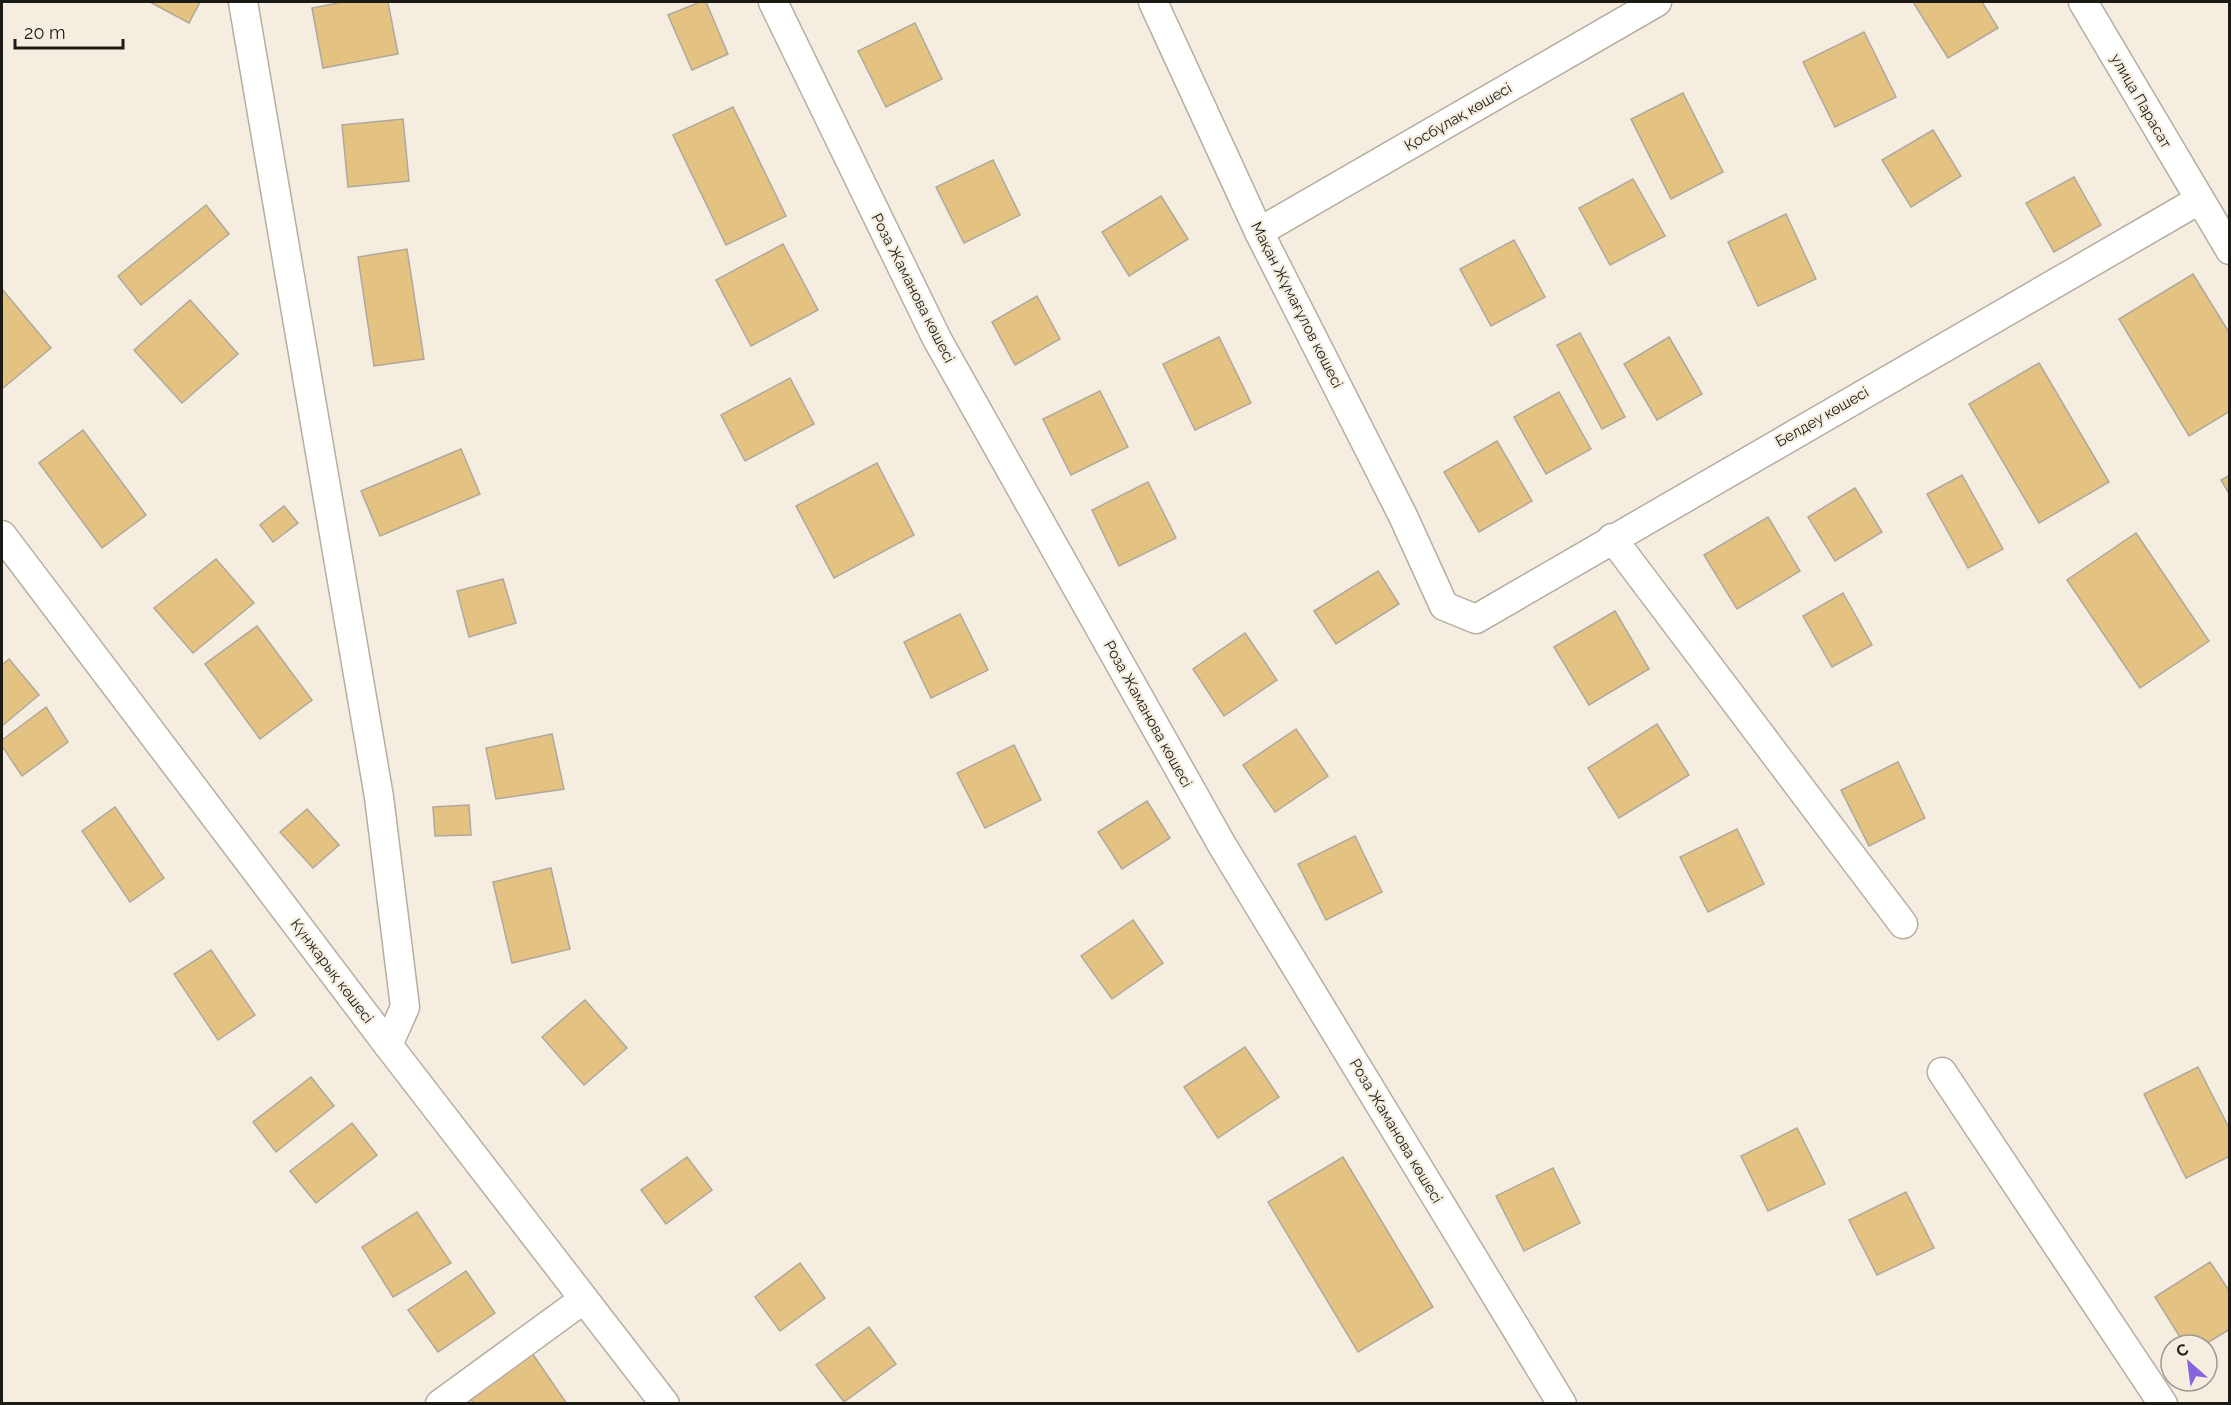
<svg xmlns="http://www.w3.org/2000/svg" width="2231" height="1405" viewBox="0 0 2231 1405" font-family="Raleway,sans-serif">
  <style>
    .building { fill: #e4c382; stroke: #afa89b; stroke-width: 1.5 }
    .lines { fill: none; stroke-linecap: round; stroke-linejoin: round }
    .minor-casing { stroke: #b5aea1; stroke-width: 31 }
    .minor { stroke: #fff; stroke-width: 28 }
    .labels { text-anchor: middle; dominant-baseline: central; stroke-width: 4.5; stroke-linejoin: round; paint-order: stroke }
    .street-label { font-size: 15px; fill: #1c1a15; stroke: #f5eee0 }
  </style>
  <rect width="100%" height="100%" fill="#f5eee0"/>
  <g class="building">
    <polygon points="150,2 200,2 189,23"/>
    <polygon points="343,2 388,2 398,54 323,68 312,8"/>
    <polygon points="700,2 706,2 728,54 692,70 668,15"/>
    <polygon points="1913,2 1982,2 1998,28 1948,58"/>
    <polygon points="915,23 942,79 886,107 858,51"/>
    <polygon points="1864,32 1896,97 1835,127 1803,62"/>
    <polygon points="1683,93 1723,172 1671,199 1631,119"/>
    <polygon points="733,107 786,216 726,245 673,135"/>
    <polygon points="403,119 409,181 348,187 342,125"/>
    <polygon points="1933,130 1961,176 1911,207 1882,160"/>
    <polygon points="993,160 1020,215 964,243 936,187"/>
    <polygon points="2074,177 2101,225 2054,252 2026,203"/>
    <polygon points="1633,179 1665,236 1610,265 1579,208"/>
    <polygon points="1161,196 1188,239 1129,276 1102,232"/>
    <polygon points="206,205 229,234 141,305 118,276"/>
    <polygon points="1786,214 1816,279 1758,306 1728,242"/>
    <polygon points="1514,240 1545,297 1491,326 1460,269"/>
    <polygon points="783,244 818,310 751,346 716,280"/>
    <polygon points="407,249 424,359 374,366 358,257"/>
    <polygon points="2193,274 2230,334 2230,411 2189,436 2119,319"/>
    <polygon points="2,289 51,348 2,389"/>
    <polygon points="1037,296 1060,339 1015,365 992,322"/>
    <polygon points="190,300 238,354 182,403 134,350"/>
    <polygon points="1580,333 1625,417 1602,429 1557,345"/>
    <polygon points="1219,337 1251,403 1195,430 1163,364"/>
    <polygon points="1669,337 1702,394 1657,420 1624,364"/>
    <polygon points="2039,363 2109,482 2039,523 1969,404"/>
    <polygon points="790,378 814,424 745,461 721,415"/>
    <polygon points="1100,391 1128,447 1071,475 1043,419"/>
    <polygon points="1559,392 1591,449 1546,474 1514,417"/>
    <polygon points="83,430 146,515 102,548 39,463"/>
    <polygon points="1497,441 1532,501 1479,532 1444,472"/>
    <polygon points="461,449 480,494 380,536 361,491"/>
    <polygon points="877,463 914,535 834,578 796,506"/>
    <polygon points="1962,475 2003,549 1968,568 1927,494"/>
    <polygon points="2230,475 2230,495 2221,480"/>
    <polygon points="1148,482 1176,538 1119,566 1092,510"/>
    <polygon points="1855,488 1882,532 1835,561 1808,517"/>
    <polygon points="284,506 298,523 273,542 260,525"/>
    <polygon points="1768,517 1800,571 1737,609 1704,555"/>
    <polygon points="2136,533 2209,641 2140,688 2067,580"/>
    <polygon points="216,559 254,603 193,653 154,608"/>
    <polygon points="1378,571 1399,604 1336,644 1314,611"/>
    <polygon points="503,579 516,623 469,637 457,591"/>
    <polygon points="1843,593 1872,645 1832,667 1803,616"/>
    <polygon points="1615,611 1649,669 1589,705 1554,647"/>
    <polygon points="960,614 988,670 931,698 904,642"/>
    <polygon points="257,626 312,700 260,739 205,664"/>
    <polygon points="1245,633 1277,680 1224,716 1193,669"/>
    <polygon points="9,659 39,695 2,726 2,665"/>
    <polygon points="46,707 68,742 22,776 2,746 2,740"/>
    <polygon points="1657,724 1689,775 1619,818 1588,768"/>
    <polygon points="1296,729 1328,776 1275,812 1243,765"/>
    <polygon points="552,734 564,789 496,799 486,748"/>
    <polygon points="1014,745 1041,800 985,828 957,773"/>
    <polygon points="1898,762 1925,818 1869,846 1841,790"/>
    <polygon points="1147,801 1170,838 1122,869 1098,832"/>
    <polygon points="469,805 471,835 435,836 433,807"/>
    <polygon points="115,807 164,878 130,902 82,831"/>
    <polygon points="307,809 339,845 313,868 280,832"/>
    <polygon points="1737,829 1764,884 1708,912 1680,857"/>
    <polygon points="1355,836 1382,892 1326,920 1298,864"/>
    <polygon points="551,868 570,949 512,963 493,882"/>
    <polygon points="1133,920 1163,963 1112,999 1081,956"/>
    <polygon points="211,950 255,1015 218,1040 174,974"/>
    <polygon points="585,1000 627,1048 584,1085 542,1037"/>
    <polygon points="1245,1047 1279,1097 1218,1138 1184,1087"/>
    <polygon points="2198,1067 2230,1130 2230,1156 2186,1178 2144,1094"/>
    <polygon points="311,1077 334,1106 276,1152 253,1122"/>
    <polygon points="352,1123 377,1155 316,1203 290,1171"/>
    <polygon points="1797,1128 1825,1184 1768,1211 1741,1156"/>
    <polygon points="687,1157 712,1190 666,1224 641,1190"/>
    <polygon points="1343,1157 1433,1307 1358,1352 1268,1202"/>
    <polygon points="1553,1168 1580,1223 1524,1251 1496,1196"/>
    <polygon points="1906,1192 1934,1248 1877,1275 1849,1220"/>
    <polygon points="417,1212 451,1263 393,1297 362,1247"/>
    <polygon points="2210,1262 2230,1292 2230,1329 2204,1345 2185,1345 2155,1297"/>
    <polygon points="800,1263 825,1298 780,1331 755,1297"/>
    <polygon points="466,1271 495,1313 438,1352 408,1310"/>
    <polygon points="869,1327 896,1364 844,1402 816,1365"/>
    <polygon points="532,1353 567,1404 474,1404 468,1396"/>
  </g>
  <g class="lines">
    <g class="minor-casing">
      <g id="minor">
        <polyline points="243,2 379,797 405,1007 388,1045"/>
        <polyline points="773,2 937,339 1222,845 1562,1404"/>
        <polyline points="1153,2 1259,232 1403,516 1444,606 1476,619 2199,200"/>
        <polyline points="2083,2 2230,250"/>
        <polyline points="1259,232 1657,2"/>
        <polyline points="2,535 388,1045 665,1404"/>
        <polyline points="1612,538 1903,924"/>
        <polyline points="1942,1072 2163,1404"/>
        <polyline points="440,1404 584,1299"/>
      </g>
    </g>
    <use href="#minor" class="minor"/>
  </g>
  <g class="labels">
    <g class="street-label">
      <text transform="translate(2141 101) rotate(60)">улица Парасат</text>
      <text transform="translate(1458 117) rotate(-30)">Қосбұлақ көшесі</text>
      <text transform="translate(913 288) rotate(63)">Роза Жаманова көшесі</text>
      <text transform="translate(1297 305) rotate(63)">Мақан Жұмағұлов көшесі</text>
      <text transform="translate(1822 417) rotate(-30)">Белдеу көшесі</text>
      <text transform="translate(1148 714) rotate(61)">Роза Жаманова көшесі</text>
      <text transform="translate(332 971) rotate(53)">Күнжарық көшесі</text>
      <text transform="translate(1396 1131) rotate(59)">Роза Жаманова көшесі</text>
    </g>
  </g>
  <rect width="2231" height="1405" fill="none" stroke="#1c1a15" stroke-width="6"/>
  <g transform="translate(2189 1363) rotate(332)"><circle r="28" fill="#f5eee0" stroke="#9e998f" stroke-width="1.5"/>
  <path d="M0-4.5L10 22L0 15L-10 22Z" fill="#8863de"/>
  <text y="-9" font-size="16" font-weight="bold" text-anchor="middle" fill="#1c1a15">С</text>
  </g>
  <path d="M15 39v9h108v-9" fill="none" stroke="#1c1a15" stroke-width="3"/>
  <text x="24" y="39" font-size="18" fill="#1c1a15" stroke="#f5eee0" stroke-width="4.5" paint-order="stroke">20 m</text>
</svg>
